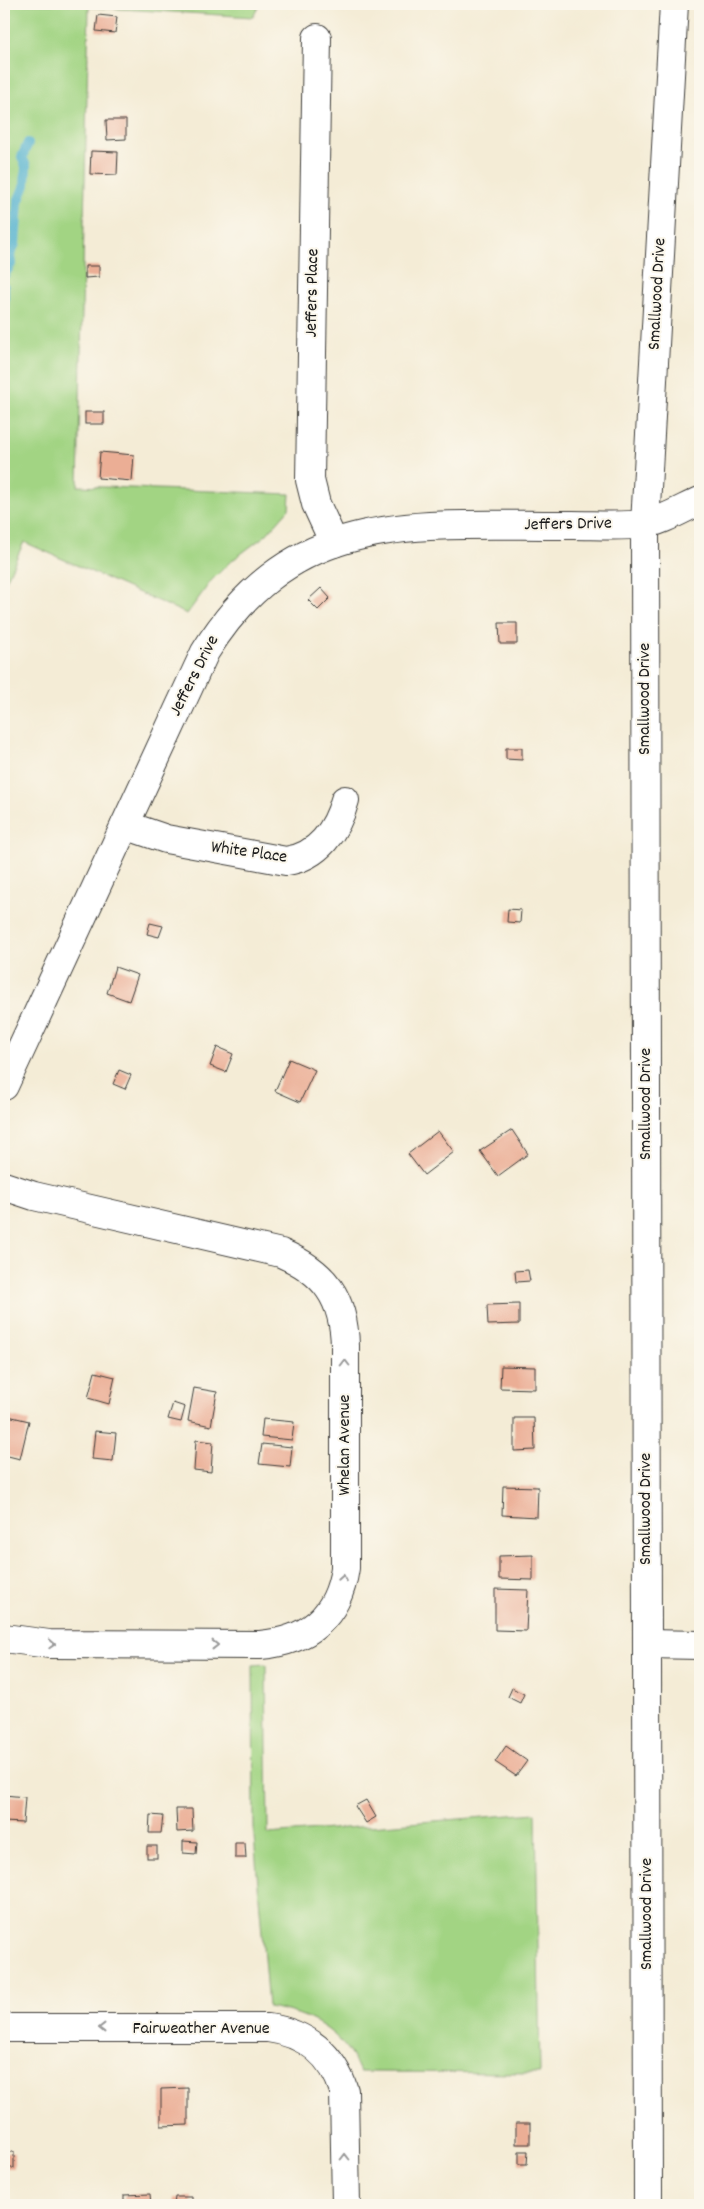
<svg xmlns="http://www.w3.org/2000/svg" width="704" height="2209" viewBox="0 0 704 2209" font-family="Dekko,sans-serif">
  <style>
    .green { fill: #a2d483; stroke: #5f7850 }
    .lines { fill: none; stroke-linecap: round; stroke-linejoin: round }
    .stream { stroke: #4fb0cd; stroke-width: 10 }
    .building { fill: #ebae95 }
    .minor-casing { stroke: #3c3b38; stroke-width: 30 }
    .minor { stroke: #fff; stroke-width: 28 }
    .oneway { stroke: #999 }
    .labels { text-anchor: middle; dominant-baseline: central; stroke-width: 4; stroke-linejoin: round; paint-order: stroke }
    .street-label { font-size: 18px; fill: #1c1c1c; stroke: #fbf7ec }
  </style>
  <rect width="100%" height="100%" fill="#fbf7ec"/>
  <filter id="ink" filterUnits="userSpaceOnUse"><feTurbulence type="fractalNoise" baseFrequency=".02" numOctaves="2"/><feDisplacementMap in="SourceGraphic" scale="10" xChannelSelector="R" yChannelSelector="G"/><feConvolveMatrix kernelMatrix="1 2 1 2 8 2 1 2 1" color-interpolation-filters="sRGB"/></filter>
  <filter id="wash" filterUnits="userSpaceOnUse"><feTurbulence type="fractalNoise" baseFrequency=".0096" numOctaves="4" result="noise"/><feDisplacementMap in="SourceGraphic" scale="20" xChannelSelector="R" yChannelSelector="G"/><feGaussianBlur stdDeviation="1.12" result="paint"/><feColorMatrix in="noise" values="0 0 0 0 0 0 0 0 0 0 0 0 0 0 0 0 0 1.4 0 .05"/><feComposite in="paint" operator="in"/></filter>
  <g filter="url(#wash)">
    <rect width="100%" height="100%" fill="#f4ecd6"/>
    <g class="green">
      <polygon points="4,4 260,4 253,17 89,7 78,486 290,494 289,509 266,535 230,562 211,581 187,614 24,542 4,585"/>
      <path d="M266,1664L268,1834L536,1813L540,2073L360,2072C342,2031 312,2014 268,2007L254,1836L253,1665Z"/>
    </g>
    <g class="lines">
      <g class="stream">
        <polyline points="4,275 11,264 10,254 15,244 18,202 25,185 26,166 22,157 28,143"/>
        <polyline points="4,287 4,307"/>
      </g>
    </g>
    <g id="blocks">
      <g class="building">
        <polygon points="98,15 117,17 115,33 96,31"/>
        <polygon points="106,120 126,120 126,139 107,140"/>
        <polygon points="91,151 118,152 117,175 90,174"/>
        <polygon points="85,266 99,266 99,277 85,278"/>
        <rect x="85" y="412" width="19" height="12"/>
        <polygon points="100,452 134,455 132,481 98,478"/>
        <polygon points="321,588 330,598 318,610 308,600"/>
        <polygon points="499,623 517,623 517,644 500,644"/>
        <polygon points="506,748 522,748 522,760 506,759"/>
        <polygon points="508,909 521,910 520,923 507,922"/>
        <polygon points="150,923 163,926 159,937 147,934"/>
        <polygon points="115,967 138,975 129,1001 107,993"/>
        <polygon points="217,1047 233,1054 226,1072 210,1066"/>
        <polygon points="289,1059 315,1070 300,1102 275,1091"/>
        <polygon points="119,1070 131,1075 125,1089 113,1084"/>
        <polygon points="512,1130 528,1154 498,1176 480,1151"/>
        <polygon points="438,1131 454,1152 424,1175 408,1154"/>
        <polygon points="528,1270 530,1281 516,1282 515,1271"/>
        <polygon points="519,1304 519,1324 488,1325 487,1305"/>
        <polygon points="501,1366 535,1367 535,1389 500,1388"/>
        <polygon points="95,1372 115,1377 109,1404 88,1398"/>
        <polygon points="194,1388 217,1392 211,1426 188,1421"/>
        <polygon points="173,1403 185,1407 181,1422 168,1419"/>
        <polygon points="4,1415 29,1421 20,1459 4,1455"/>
        <polygon points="514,1418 534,1418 535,1450 514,1451"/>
        <polygon points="263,1419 294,1422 292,1440 261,1437"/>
        <polygon points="95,1431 116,1433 113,1461 92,1459"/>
        <polygon points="196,1440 213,1442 211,1472 194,1470"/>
        <polygon points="262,1444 292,1447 290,1467 259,1464"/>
        <polygon points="503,1486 538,1487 537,1517 502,1515"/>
        <polygon points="533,1555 533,1580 499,1579 499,1556"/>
        <polygon points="495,1589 528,1590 526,1631 495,1630"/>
        <polygon points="512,1688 524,1694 520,1703 508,1697"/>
        <polygon points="506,1746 527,1761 516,1776 495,1762"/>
        <polygon points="4,1795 25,1797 23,1823 4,1822"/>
        <polygon points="366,1800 376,1817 366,1823 355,1806"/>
        <polygon points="176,1809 192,1809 193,1831 177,1832"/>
        <polygon points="150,1815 163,1816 161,1833 149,1833"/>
        <polygon points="183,1841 197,1842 196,1854 183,1853"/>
        <polygon points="235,1843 245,1843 246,1858 235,1858"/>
        <rect x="147" y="1846" width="10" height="12"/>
        <polygon points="188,2088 188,2125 161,2126 161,2089"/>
        <rect x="516" y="2123" width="14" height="21"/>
        <polygon points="519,2151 528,2151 527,2164 519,2164"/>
        <rect x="4" y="2152" width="10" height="16"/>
        <polygon points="150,2194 151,2205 124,2205 124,2195"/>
        <polygon points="175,2197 192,2197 192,2205 174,2205"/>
      </g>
    </g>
  </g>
  <g filter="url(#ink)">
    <use href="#blocks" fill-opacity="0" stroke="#3c3b38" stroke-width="1"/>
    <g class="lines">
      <g class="minor-casing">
        <g id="minor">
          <polyline points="317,38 310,480 316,504 334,543"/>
          <path d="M125,825L166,839L286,861C318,857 337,830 345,800"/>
          <path d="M4,1086L205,652C295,506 422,526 572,525C595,525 621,527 644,524C661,522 684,508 700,501"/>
          <path d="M4,1186L34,1196L281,1253C325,1272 344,1298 345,1346V1568C338,1617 308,1641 260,1645L49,1644L4,1638"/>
          <polyline points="647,1644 700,1645"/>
          <path d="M4,2028H268C306,2033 333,2055 344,2091L346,2205"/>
          <polyline points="648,2205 645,524 674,4"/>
        </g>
      </g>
      <use href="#minor" class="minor"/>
    </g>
    <defs><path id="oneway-chevron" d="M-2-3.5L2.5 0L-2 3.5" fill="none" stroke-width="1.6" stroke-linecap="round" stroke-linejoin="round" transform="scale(1.25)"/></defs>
    <g class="oneway">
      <use href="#oneway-chevron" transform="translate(345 1363) rotate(-90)"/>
      <use href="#oneway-chevron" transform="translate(343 1578) rotate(-80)"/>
      <use href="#oneway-chevron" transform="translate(52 1644) rotate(3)"/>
      <use href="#oneway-chevron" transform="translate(215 1645)"/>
      <use href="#oneway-chevron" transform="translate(102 2028) rotate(180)"/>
      <use href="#oneway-chevron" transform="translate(345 2157) rotate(-90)"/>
    </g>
  </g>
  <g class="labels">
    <g class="street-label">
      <text transform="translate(313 293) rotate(-89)">Jeffers Place</text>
      <text transform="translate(658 294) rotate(-87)">Smallwood Drive</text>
      <text transform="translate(568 525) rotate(-1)">Jeffers Drive</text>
      <text transform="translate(195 676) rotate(-63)">Jeffers Drive</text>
      <text transform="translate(645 699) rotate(-90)">Smallwood Drive</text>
      <text transform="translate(249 853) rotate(8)">White Place</text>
      <text transform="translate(646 1104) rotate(-90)">Smallwood Drive</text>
      <text transform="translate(345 1445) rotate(-90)">Whelan Avenue</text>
      <text transform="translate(646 1509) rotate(-90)">Smallwood Drive</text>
      <text transform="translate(647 1914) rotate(-90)">Smallwood Drive</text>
      <text x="201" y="2029">Fairweather Avenue</text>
    </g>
  </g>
  <rect width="704" height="2209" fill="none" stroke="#fbf7ec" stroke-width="20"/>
</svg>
